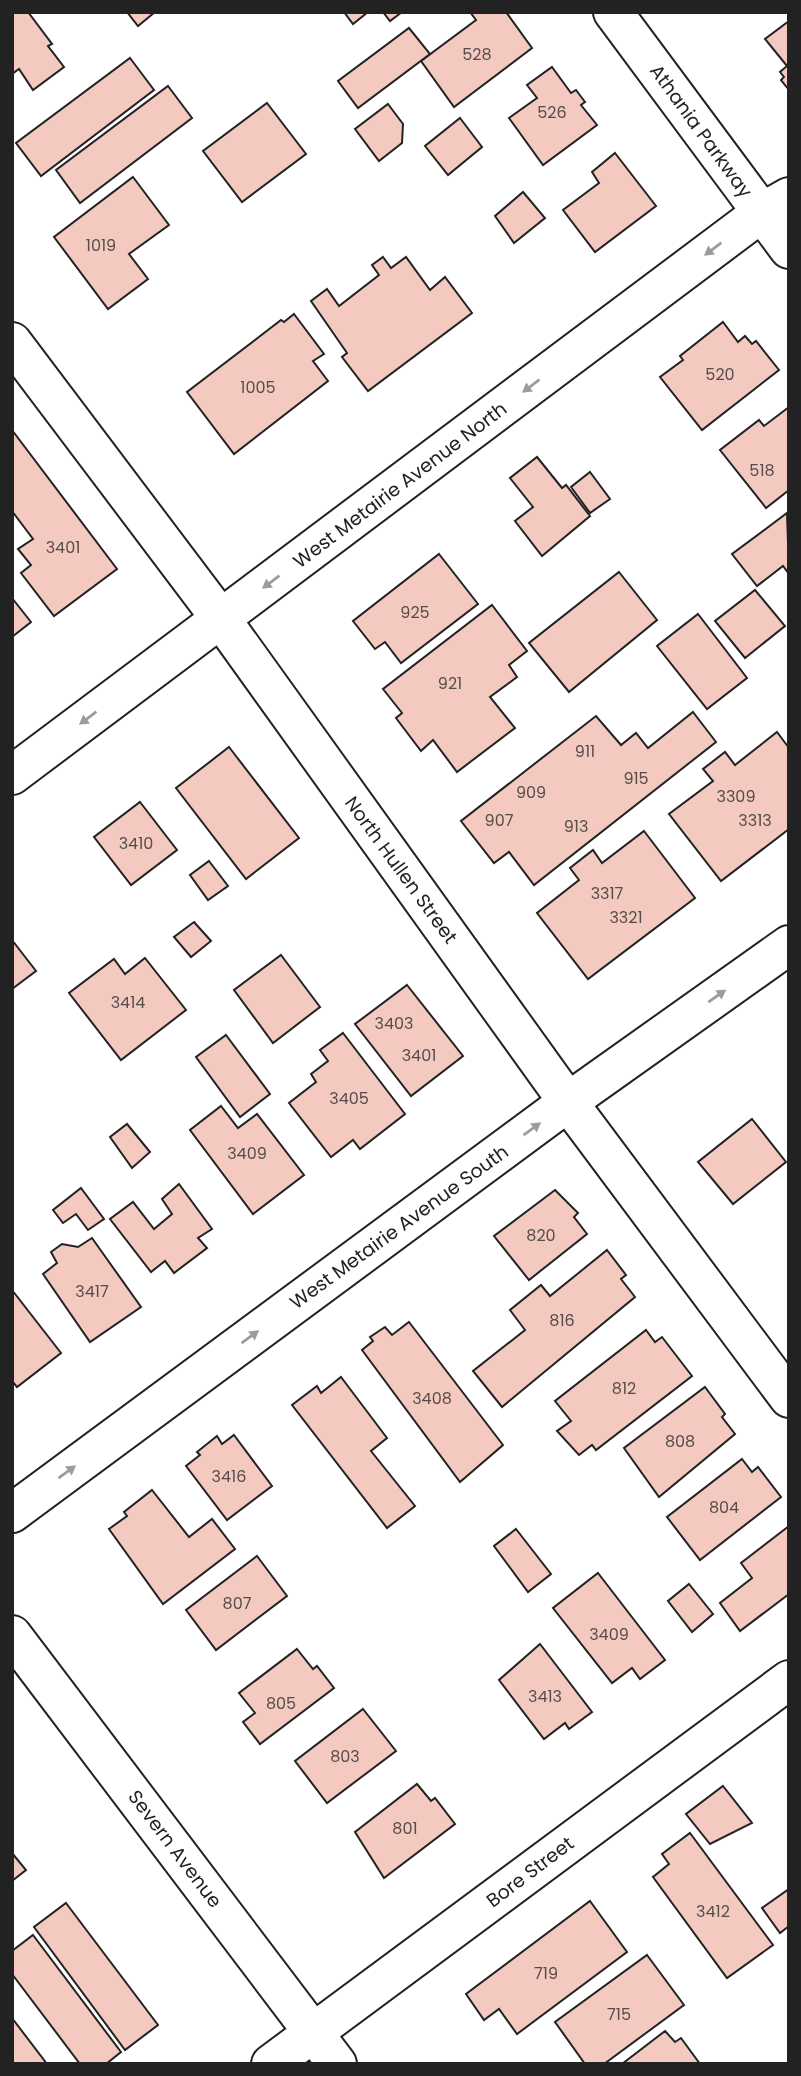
<svg xmlns="http://www.w3.org/2000/svg" width="801" height="2076" viewBox="0 0 801 2076" font-family="Poppins,sans-serif">
  <style>
    .building { fill: #f3c9c0; stroke: #222; stroke-width: 2 }
    .lines { fill: none; stroke-linecap: round; stroke-linejoin: round }
    .minor-casing { stroke: #222; stroke-width: 42 }
    .major-casing { stroke: #222; stroke-width: 42 }
    .minor { stroke: #fff; stroke-width: 38 }
    .major { stroke: #fff; stroke-width: 38 }
    .oneway { fill: #9c9c9c }
    .labels { text-anchor: middle; dominant-baseline: central; stroke-width: 5; stroke-linejoin: round; paint-order: stroke }
    .number-label { font-size: 16px; fill: #564c4a }
    .street-label { font-size: 19px; fill: #222; stroke: #fff }
  </style>
  <rect width="100%" height="100%" fill="#fff"/>
  <g class="building">
    <polygon points="12,12 28,12 52,44 48,46 64,67 33,90 19,69 12,74"/>
    <polygon points="127,12 155,12 138,26"/>
    <polygon points="344,12 368,12 353,24"/>
    <polygon points="383,12 402,12 390,21"/>
    <polygon points="470,12 506,12 532,48 454,107 421,61 476,20"/>
    <polygon points="789,21 789,90 781,80 784,77 780,72 787,66 765,39"/>
    <polygon points="409,28 430,54 358,108 338,81"/>
    <polygon points="130,58 154,90 41,176 16,143"/>
    <polygon points="552,67 571,93 576,90 585,102 581,105 597,125 543,165 509,118 537,98 527,85"/>
    <polygon points="168,86 192,118 80,203 56,170"/>
    <polygon points="267,103 306,154 242,202 203,151"/>
    <polygon points="388,104 403,124 402,143 379,161 355,129"/>
    <polygon points="460,118 482,147 448,175 425,146"/>
    <polygon points="615,153 656,206 595,252 563,210 599,183 592,172"/>
    <polygon points="133,177 169,225 129,254 148,279 108,309 54,237"/>
    <polygon points="523,192 545,218 514,243 495,216"/>
    <polygon points="383,257 391,268 406,257 430,290 445,277 472,313 368,391 342,357 347,353 311,301 327,289 339,306 379,275 372,265"/>
    <polygon points="294,314 324,354 313,361 328,381 234,454 187,392 281,320 284,322"/>
    <polygon points="723,322 738,342 745,336 752,344 756,341 779,370 702,430 660,377 683,360 680,356"/>
    <polygon points="789,407 789,490 766,508 720,450 759,420 764,426"/>
    <polygon points="12,430 117,569 54,616 21,573 31,565 18,549 33,539 12,511"/>
    <polygon points="537,457 562,488 566,485 590,516 542,556 515,521 533,507 510,478"/>
    <polygon points="590,472 610,499 590,513 571,487"/>
    <polygon points="787,513 789,574 783,566 757,586 732,554"/>
    <polygon points="439,554 478,604 401,663 385,642 375,649 353,621"/>
    <polygon points="619,572 657,620 569,692 529,643"/>
    <polygon points="755,590 785,626 745,658 715,621"/>
    <polygon points="12,598 31,622 12,637"/>
    <polygon points="492,605 527,651 509,665 517,677 490,697 515,728 457,772 433,740 421,751 396,718 402,713 383,689"/>
    <polygon points="698,614 747,678 707,709 657,646"/>
    <polygon points="693,712 716,742 534,885 509,852 494,863 461,821 596,716 621,745 636,733 648,748"/>
    <polygon points="777,732 789,748 789,829 721,881 669,814 713,781 703,769 725,752 735,765"/>
    <polygon points="229,747 299,838 246,879 176,788"/>
    <polygon points="140,802 177,850 131,885 94,837"/>
    <polygon points="644,831 695,898 588,979 537,913 579,880 570,868 593,850 602,863"/>
    <polygon points="209,861 228,886 208,900 190,875"/>
    <polygon points="194,922 211,941 191,957 174,937"/>
    <polygon points="12,940 36,971 12,989"/>
    <polygon points="281,955 320,1007 273,1043 234,990"/>
    <polygon points="145,958 186,1010 121,1060 69,993 114,959 125,974"/>
    <polygon points="407,985 463,1056 411,1096 355,1024"/>
    <polygon points="343,1033 405,1114 360,1149 353,1140 331,1157 289,1103 316,1082 311,1074 328,1061 320,1050"/>
    <polygon points="226,1035 270,1094 240,1117 196,1057"/>
    <polygon points="221,1106 238,1128 257,1114 304,1175 253,1214 190,1130"/>
    <polygon points="752,1119 786,1162 733,1204 698,1162"/>
    <polygon points="127,1124 150,1152 132,1168 110,1137"/>
    <polygon points="179,1184 212,1229 198,1238 207,1248 174,1273 165,1261 151,1272 110,1219 133,1202 154,1229 172,1214 162,1199"/>
    <polygon points="81,1188 104,1219 88,1230 76,1214 63,1223 53,1210"/>
    <polygon points="555,1190 578,1213 574,1217 587,1234 529,1280 494,1236"/>
    <polygon points="92,1238 141,1307 90,1342 43,1274 57,1263 51,1252 62,1244 78,1247"/>
    <polygon points="607,1250 626,1275 621,1279 635,1297 502,1407 473,1371 525,1330 510,1310 541,1285 550,1296"/>
    <polygon points="12,1290 61,1353 17,1387 12,1381"/>
    <polygon points="409,1322 503,1445 460,1482 362,1350 373,1341 370,1337 385,1327 392,1335"/>
    <polygon points="646,1330 655,1342 662,1337 692,1376 596,1450 592,1445 579,1455 557,1431 571,1421 555,1401"/>
    <polygon points="341,1377 387,1438 371,1451 415,1506 387,1528 292,1405 317,1386 321,1393"/>
    <polygon points="705,1387 725,1414 722,1417 735,1434 659,1497 624,1448"/>
    <polygon points="234,1435 272,1486 227,1520 186,1466 200,1455 197,1452 217,1436 222,1444"/>
    <polygon points="742,1459 752,1472 758,1467 781,1497 700,1560 667,1517"/>
    <polygon points="152,1490 189,1537 212,1519 235,1549 163,1604 109,1529 127,1516 124,1512"/>
    <polygon points="789,1526 789,1594 740,1631 720,1603 752,1578 741,1563"/>
    <polygon points="516,1529 551,1574 528,1592 494,1546"/>
    <polygon points="257,1556 287,1596 216,1650 186,1610"/>
    <polygon points="598,1573 665,1660 640,1679 632,1668 612,1683 553,1608"/>
    <polygon points="689,1584 713,1614 692,1632 668,1601"/>
    <polygon points="540,1644 592,1712 569,1729 565,1723 544,1739 499,1680"/>
    <polygon points="297,1649 313,1669 317,1666 334,1688 260,1744 243,1722 255,1713 239,1693"/>
    <polygon points="363,1709 396,1751 327,1803 295,1761"/>
    <polygon points="417,1784 431,1801 435,1798 455,1824 384,1878 355,1832"/>
    <polygon points="723,1786 752,1823 710,1844 686,1814"/>
    <polygon points="690,1833 773,1945 727,1978 653,1877 669,1864 662,1854"/>
    <polygon points="12,1853 26,1870 12,1881"/>
    <polygon points="789,1889 789,1926 780,1933 762,1908"/>
    <polygon points="590,1901 627,1952 517,2034 499,2009 484,2020 466,1994"/>
    <polygon points="66,1903 158,2025 125,2050 34,1927"/>
    <polygon points="33,1935 121,2052 106,2064 80,2064 12,1974 12,1951"/>
    <polygon points="647,1955 684,2005 604,2064 585,2064 555,2022"/>
    <polygon points="12,2018 47,2064 12,2064"/>
    <polygon points="665,2031 675,2042 681,2038 700,2064 622,2064"/>
  </g>
  <g class="lines">
    <g class="minor-casing">
      <g id="minor">
        <polyline points="613,12 789,249"/>
        <polyline points="12,342 221,619 568,1102 789,1398"/>
        <polyline points="12,1635 337,2064"/>
        <polyline points="271,2064 789,1680"/>
      </g>
    </g>
    <g class="major-casing">
      <g id="major">
        <polyline points="12,775 761,213 789,197"/>
        <polyline points="12,1513 568,1102 789,945"/>
      </g>
    </g>
    <use href="#minor" class="minor"/>
    <use href="#major" class="major"/>
  </g>
  <defs><path id="oneway-solid" d="M-6-.8H1V-3.2L6.5 0L1 3.2V.8H-6Z" transform="scale(1.75)"/></defs>
  <g class="oneway">
    <use href="#oneway-solid" transform="translate(713 249) rotate(143)"/>
    <use href="#oneway-solid" transform="translate(531 386) rotate(143)"/>
    <use href="#oneway-solid" transform="translate(271 582) rotate(143)"/>
    <use href="#oneway-solid" transform="translate(88 718) rotate(143)"/>
    <use href="#oneway-solid" transform="translate(717 996) rotate(-35)"/>
    <use href="#oneway-solid" transform="translate(532 1129) rotate(-36)"/>
    <use href="#oneway-solid" transform="translate(250 1337) rotate(-36)"/>
    <use href="#oneway-solid" transform="translate(67 1472) rotate(-36)"/>
  </g>
  <g class="labels">
    <g class="number-label">
      <text x="477" y="54">528</text>
      <text x="552" y="112">526</text>
      <text x="101" y="245">1019</text>
      <text x="720" y="374">520</text>
      <text x="258" y="387">1005</text>
      <text x="762" y="470">518</text>
      <text x="63" y="547">3401</text>
      <text x="415" y="612">925</text>
      <text x="450" y="683">921</text>
      <text x="585" y="751">911</text>
      <text x="636" y="778">915</text>
      <text x="531" y="792">909</text>
      <text x="736" y="796">3309</text>
      <text x="499" y="820">907</text>
      <text x="755" y="820">3313</text>
      <text x="576" y="826">913</text>
      <text x="136" y="843">3410</text>
      <text x="607" y="893">3317</text>
      <text x="626" y="917">3321</text>
      <text x="128" y="1002">3414</text>
      <text x="394" y="1023">3403</text>
      <text x="419" y="1055">3401</text>
      <text x="349" y="1098">3405</text>
      <text x="247" y="1153">3409</text>
      <text x="541" y="1235">820</text>
      <text x="92" y="1291">3417</text>
      <text x="562" y="1320">816</text>
      <text x="624" y="1388">812</text>
      <text x="432" y="1398">3408</text>
      <text x="680" y="1441">808</text>
      <text x="229" y="1476">3416</text>
      <text x="724" y="1507">804</text>
      <text x="237" y="1603">807</text>
      <text x="609" y="1634">3409</text>
      <text x="545" y="1696">3413</text>
      <text x="281" y="1703">805</text>
      <text x="345" y="1756">803</text>
      <text x="405" y="1828">801</text>
      <text x="713" y="1911">3412</text>
      <text x="546" y="1973">719</text>
      <text x="619" y="2014">715</text>
    </g>
    <g class="street-label">
      <text transform="translate(701 131) rotate(54)">Athania Parkway</text>
      <text transform="translate(400 485) rotate(-37)">West Metairie Avenue North</text>
      <text transform="translate(401 870) rotate(54)">North Hullen Street</text>
      <text transform="translate(399 1227) rotate(-36)">West Metairie Avenue South</text>
      <text transform="translate(175 1849) rotate(53)">Severn Avenue</text>
      <text transform="translate(530 1872) rotate(-37)">Bore Street</text>
    </g>
  </g>
  <rect width="801" height="2076" fill="none" stroke="#222222" stroke-width="28"/>
</svg>
